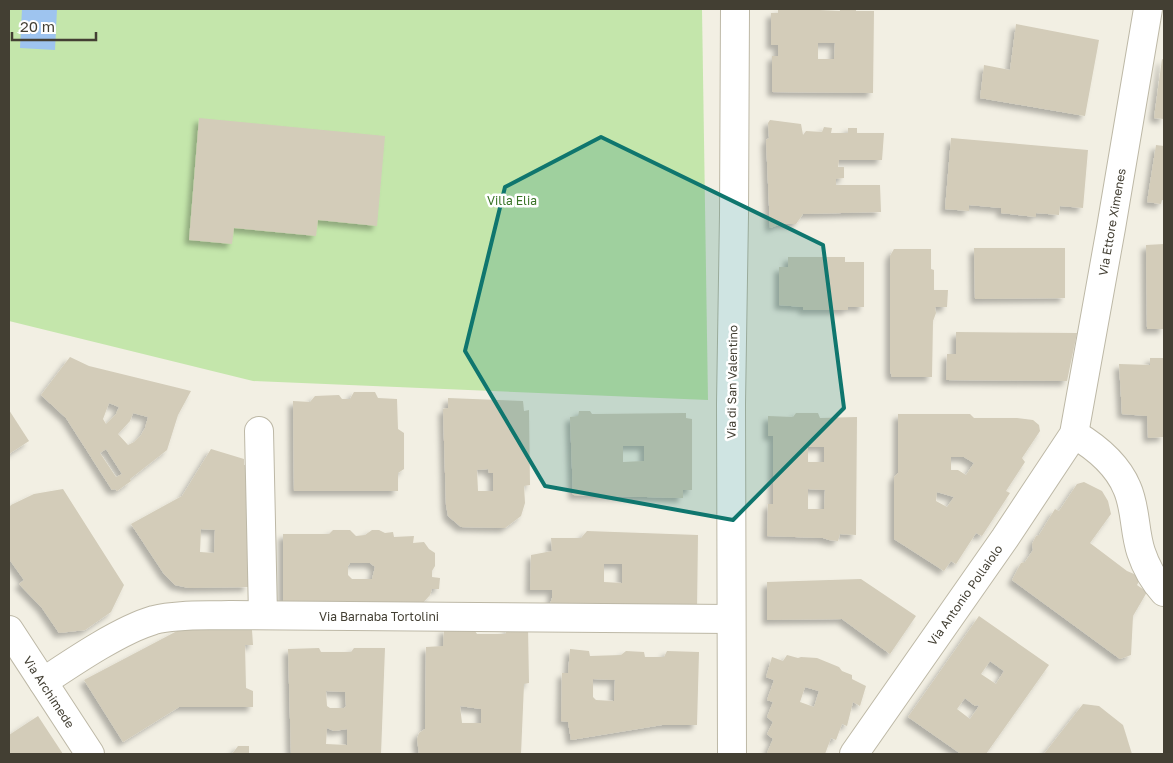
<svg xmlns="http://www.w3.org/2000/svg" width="1173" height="763" viewBox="0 0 1173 763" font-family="'Golos Text',sans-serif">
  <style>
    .green { fill: #c4e6ab }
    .water { fill: #9ec4ef }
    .building { fill: #d3ccb9; fill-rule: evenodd; filter: url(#shadow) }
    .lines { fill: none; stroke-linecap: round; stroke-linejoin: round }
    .minor-casing { stroke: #bdb8a6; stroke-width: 30 }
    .minor { stroke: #fff; stroke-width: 28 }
    .marked { fill: #0f766e; fill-opacity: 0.2; stroke: #0f766e; stroke-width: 4; stroke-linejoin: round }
    .labels { text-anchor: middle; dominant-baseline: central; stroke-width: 5; stroke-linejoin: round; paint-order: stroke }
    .park-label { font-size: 12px; fill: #3a7427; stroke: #fff }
    .street-label { font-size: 12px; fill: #433f33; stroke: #fff }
  </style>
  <defs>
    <filter id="shadow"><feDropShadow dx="-4.5" dy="4.5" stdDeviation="2.5" flood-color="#0004"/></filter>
  </defs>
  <rect width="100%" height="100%" fill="#f2efe3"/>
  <polygon class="green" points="9,9 702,9 708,400 253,381 9,321"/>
  <polygon class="water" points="22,9 57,9 55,50 20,48"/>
  <g class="building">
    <path d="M800,9L840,11V9H856V11H874L873,93L772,92V56H778V45H771V13H778V10H800ZM818,43H835L834,59H818Z"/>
    <polygon points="1016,24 1099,40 1085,116 980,98 984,65 1010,70"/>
    <polygon points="1162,59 1164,60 1164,119 1154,118"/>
    <polygon points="199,118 385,136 377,226 318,220 316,236 234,228 232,244 189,240"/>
    <polygon points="770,120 801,124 803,135 806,131 822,132 824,127 832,128 831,133 848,133 848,128 857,128 857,133 884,133 882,160 839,160 838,167 844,167 844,178 836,179 836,185 880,185 881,212 803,214 796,224 781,224 770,228 766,140 769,138 768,123"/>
    <polygon points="951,138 1088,150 1083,208 1060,206 1059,215 1036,213 1036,217 1001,213 1001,208 969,205 969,211 945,209"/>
    <polygon points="1156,145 1164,146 1164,200 1162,200 1161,204 1147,202"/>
    <polygon points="1164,244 1164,329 1147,329 1146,245"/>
    <polygon points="974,248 1065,248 1065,298 975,299"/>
    <polygon points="894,249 931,249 931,269 934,270 934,290 948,290 947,307 935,307 936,313 933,321 932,377 892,377 890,371 890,256"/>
    <polygon points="788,257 845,257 845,262 864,262 864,307 848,307 848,310 803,310 803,307 779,305 779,267 788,267"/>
    <polygon points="956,332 1077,333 1067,381 946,380 947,354 956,354"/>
    <path d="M70,357L89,366L191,391L178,415L167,450L130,479L131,481L117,491L115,489L112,490L66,418L41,395ZM109,403L119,407L116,414L106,424L103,419ZM133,413L148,417L145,428L141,435L134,442L128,445L118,434L130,421ZM106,449L122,474L116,477L100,453Z"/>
    <polygon points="1150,358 1164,358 1164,437 1148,438 1147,416 1122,414 1119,364 1150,365"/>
    <polygon points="354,392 375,392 378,398 397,399 398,429 404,433 404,469 398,473 398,491 294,491 293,401 310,402 315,396 339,395 342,399 350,399"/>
    <path d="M448,398L523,401L524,411L529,410L530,485L524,486L525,503L521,516L505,528L461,527L448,516L446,505L443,409L448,408ZM488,469L489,473H493V491H478L477,470Z"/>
    <polygon points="9,410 29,441 9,454"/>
    <path d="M579,411H590L592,414L686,413V418L692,419V490H683V498L573,495L570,417L578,416ZM623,446H644V461L623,462Z"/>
    <path d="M796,413H818L820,418L857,417L856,535L840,534L838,541L829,540L823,538L767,536L768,504H773V436H768V416L793,417ZM808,447H824V462H808ZM808,489L825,490L824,509H808Z"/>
    <path d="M898,414H970L974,418H1017L1033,420L1039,425L1040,431L1022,458L1025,462L1006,491L1010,493L982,536L976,533L956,564L951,561L944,571L894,539V477L898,473ZM951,457H964L974,463L966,475L958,470H951ZM937,492L954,497L947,507L936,501Z"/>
    <path d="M211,449L244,459V465H251L248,587L189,588L175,585L164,574L131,524L182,496ZM201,529L215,530L214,553L200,552Z"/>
    <polygon points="1084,482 1102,491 1108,501 1111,514 1090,543 1127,571 1134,574 1140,579 1137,585 1147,592 1133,616 1131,655 1120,659 1012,580 1021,563 1025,562 1033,550 1032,544 1036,536 1039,535 1055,509 1059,511 1077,484"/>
    <polygon points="63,489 124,585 111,612 85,630 59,633 42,608 19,584 24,580 9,559 9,508 11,505 34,494"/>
    <path d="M333,530H350L356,536L365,535L372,530H379L385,533L393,532L394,537L414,536L413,543L424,542L429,549L435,553V566L432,571V577L440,578L439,589H432L430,595L421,605L283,603V534H329ZM350,563H370L375,567L372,579H352L348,575V566Z"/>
    <path d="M587,531L698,535L697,611L550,604L552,598V590H530L531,555L552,551L551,538H581ZM604,564H622V583L604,582Z"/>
    <polygon points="861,579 916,616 890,654 842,619 767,620 767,582"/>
    <path d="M979,616L1049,665L986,754H961L908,717ZM990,661L1004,671L996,684L981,674ZM965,698L975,706L977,705L979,706L970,719L957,709Z"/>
    <path d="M528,627L529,683L524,684L521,754H419L417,739L419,733L425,729L426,647L443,646L444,629L475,631L477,634H505L509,628ZM460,706L481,709V723H462Z"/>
    <polygon points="179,630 252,630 253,645 245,645 246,688 253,691 253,707 179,707 123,742 84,680"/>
    <path d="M319,648L321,652H351L354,648H385L381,754H291L288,649ZM326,691L345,692L346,706L344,708H330L327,706ZM327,728L334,731L347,729V745L326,744Z"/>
    <path d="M570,649L589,651L590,656L621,655L626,651L644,652L645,657H664L667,651L699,652L697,725H662L571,740L568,722L561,721L562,673H568ZM593,679L615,680L614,701L596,700L593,697Z"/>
    <path d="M787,655L798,658L801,657L817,658L839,667L842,671L852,675V679L866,686L860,706L853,702L847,726L842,724L836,740L831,738L825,754L767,753L773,739L767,734L773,722L767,717L773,702L767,700L774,680L766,677L772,657L783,661ZM805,687L819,691L814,707L800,702Z"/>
    <polygon points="1083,704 1099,706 1123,725 1132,754 1044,754"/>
    <polygon points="38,716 63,754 9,754 9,735"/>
    <polygon points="238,746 249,746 249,754 232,754"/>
  </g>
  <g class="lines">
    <g class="minor-casing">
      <g id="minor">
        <polyline points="259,431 263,615"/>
        <path d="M1074,434C1096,447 1117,464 1127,488C1136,508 1134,531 1141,552C1146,567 1154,581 1164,592"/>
        <polyline points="9,630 90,754"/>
        <path d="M43,682C73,662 120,630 154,620C178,614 205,616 230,615L731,619"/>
        <polyline points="732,754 731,404 734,215 735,9"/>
        <polyline points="854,754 1005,538 1074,434 1111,228 1148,9"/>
      </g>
    </g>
    <use href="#minor" class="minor"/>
  </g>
  <path class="marked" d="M601,137L823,245L844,408L733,520L545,486L465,351L505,187Z"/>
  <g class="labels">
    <g class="park-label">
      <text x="512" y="200">Villa Elia</text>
    </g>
    <g class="street-label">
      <text transform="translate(1112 222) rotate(-80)">Via Ettore Ximenes</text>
      <text transform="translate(732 382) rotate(-89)">Via di San Valentino</text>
      <text transform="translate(965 595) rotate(-55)">Via Antonio Pollaiolo</text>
      <text x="379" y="616">Via Barnaba Tortolini</text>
      <text transform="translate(49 692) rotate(57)">Via Archimede</text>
    </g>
  </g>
  <rect width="1173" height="763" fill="none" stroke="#433f33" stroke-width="20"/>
  <path d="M12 32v8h84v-8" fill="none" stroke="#433f33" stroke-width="2.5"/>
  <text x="20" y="32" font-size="15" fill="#433f33" stroke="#ffffff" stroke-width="4" paint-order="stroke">20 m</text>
</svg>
